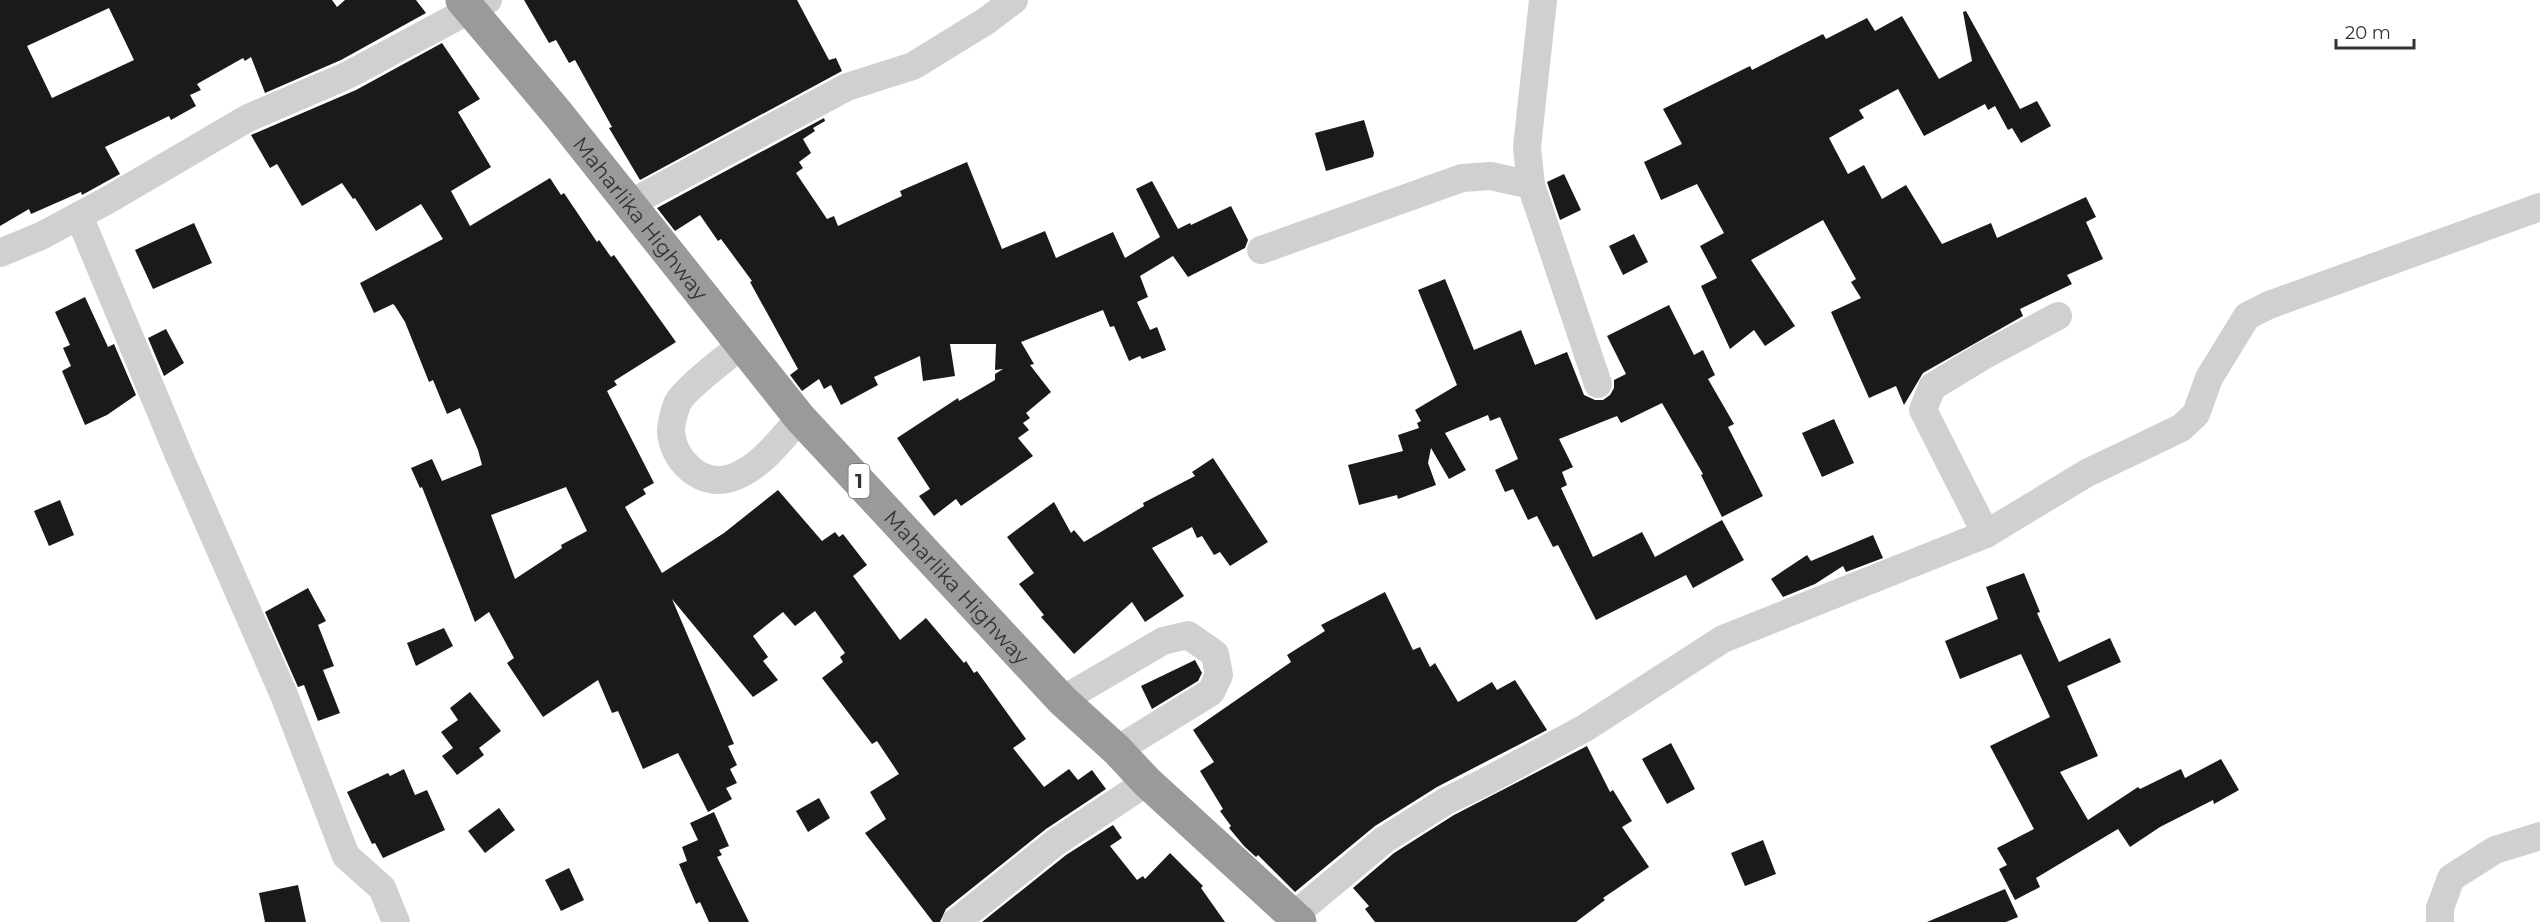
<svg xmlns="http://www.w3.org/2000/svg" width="2540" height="922" viewBox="0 0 2540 922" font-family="Montserrat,sans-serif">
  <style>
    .building { fill: #1a1a1a; fill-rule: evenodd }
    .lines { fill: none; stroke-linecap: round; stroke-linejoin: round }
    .minor { stroke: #d0d0d0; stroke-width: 28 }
    .highway { stroke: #9a9a9a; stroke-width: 33 }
    .labels { text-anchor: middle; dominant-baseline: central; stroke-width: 6; stroke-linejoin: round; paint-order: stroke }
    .shield { fill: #fff; stroke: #707070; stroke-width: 1.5 }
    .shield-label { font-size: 20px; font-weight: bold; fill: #333 }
    .street-label { font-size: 21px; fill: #333; stroke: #fff }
  </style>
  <rect width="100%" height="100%" fill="#fff"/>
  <g class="building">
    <path d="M0,0H332L337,7L345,0H416L426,13L341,60L265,93L251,57L245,61L243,58L197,84L201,90L190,95L196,106L171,120L169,116L105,147L120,174L82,195L81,192L31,214L29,209L0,226ZM109,8L134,60L52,98L27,46Z"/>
    <polygon points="524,0 797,0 829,60 836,58 842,71 640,180 609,128 612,127 575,60 569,63 556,40 549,43"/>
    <polygon points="1966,11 2020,109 2037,101 2051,126 2021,143 2012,128 2008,130 1995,106 1988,110 1985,104 1924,136 1898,89 1859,110 1864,118 1829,138 1848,174 1864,165 1882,199 1906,185 1942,244 1991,223 1997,238 2086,197 2096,217 2086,222 2103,259 2067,275 2072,284 2020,309 2023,316 1923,373 1904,405 1896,386 1869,398 1831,312 1861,298 1851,282 1856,279 1823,220 1751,260 1795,326 1765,346 1754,330 1730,349 1701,286 1717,278 1700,246 1724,233 1697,184 1661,200 1644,162 1682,144 1663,109 1750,66 1752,70 1823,34 1826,39 1867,18 1875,31 1902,16 1939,79 1972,61 1963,12"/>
    <path d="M442,43L480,99L458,112L491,167L451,191L470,226L550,178L561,195L564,193L597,242L599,240L611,257L614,255L676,342L614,381L617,385L607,391L654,483L643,489L646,494L625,507L662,573L724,533L778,490L822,541L835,532L839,537L843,534L867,565L853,576L900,640L926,618L964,663L966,661L974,673L977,671L1026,739L1013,748L1044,787L1069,769L1078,780L1092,770L1106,789L1046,829L946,909L940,922H933L865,833L886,819L870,792L899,774L877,741L872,744L822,678L843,662L840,657L845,653L815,611L795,626L783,612L753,636L768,657L763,661L778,680L753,697L672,599L734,744L728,746L737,765L730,769L737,783L726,788L732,799L708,812L678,753L643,769L618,711L612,713L598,680L543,717L507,663L514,658L489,612L475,622L422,487L420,488L411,468L432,459L442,481L482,465L478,450L460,408L447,414L433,380L429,382L405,322L395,306L393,304L374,313L360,283L443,239L421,204L376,231L355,198L353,199L342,183L302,206L277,164L270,168L251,135L356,90ZM566,487L587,531L561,545L562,548L515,579L491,515Z"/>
    <polygon points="824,118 825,121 813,128 815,131 803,139 811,153 799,162 803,168 796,173 827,219 834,216 838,226 902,196 900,191 967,162 1002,249 1045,231 1056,258 1113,232 1125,258 1160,237 1136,189 1152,181 1178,229 1190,223 1191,225 1231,206 1248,240 1245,248 1188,277 1173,256 1140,276 1148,297 1137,302 1150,330 1157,327 1166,350 1142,359 1140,356 1129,361 1114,326 1110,327 1103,310 1021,342 1034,364 1030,365 1051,392 1026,413 1030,418 1023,423 1029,430 1018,438 1033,456 961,506 956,499 934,516 919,496 930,489 897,438 958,398 959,401 995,380 995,374 1003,369 995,370 996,344 950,344 955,376 923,381 920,356 874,377 878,385 841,405 831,385 824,389 819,379 802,391 790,375 798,369 750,282 752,281 721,239 718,241 700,215 675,231 657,208"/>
    <polygon points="1364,120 1374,153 1373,157 1326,171 1315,133"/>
    <polygon points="1564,174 1581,210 1560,220 1547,182"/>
    <polygon points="194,223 212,263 153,289 135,250"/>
    <polygon points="1634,234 1648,262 1623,275 1609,246"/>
    <polygon points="1445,279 1474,350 1521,330 1535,365 1567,352 1584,395 1595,400 1603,400 1610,395 1614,388 1614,380 1626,374 1607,336 1669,305 1694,355 1703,350 1715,375 1708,379 1734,424 1728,427 1763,496 1722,517 1701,475 1703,474 1662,403 1621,423 1617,416 1559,439 1573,467 1562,472 1567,485 1561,488 1593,557 1642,532 1655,557 1722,520 1744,560 1693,588 1686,575 1596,620 1558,545 1553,547 1537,516 1528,520 1513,489 1505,492 1495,470 1518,459 1500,417 1490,421 1488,415 1445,433 1466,470 1449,479 1431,448 1428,463 1436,485 1398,499 1397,495 1359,505 1348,465 1403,451 1398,435 1419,428 1417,423 1421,421 1415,410 1457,385 1418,290"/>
    <polygon points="85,297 108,347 114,344 136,395 107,415 85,425 62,371 71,366 63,348 70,345 55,312"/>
    <polygon points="166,329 184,363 164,376 148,338"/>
    <polygon points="1834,419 1854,463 1822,477 1802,433"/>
    <polygon points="1213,458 1268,542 1230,566 1220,552 1214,555 1202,536 1197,538 1192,527 1152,548 1184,596 1145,622 1132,602 1074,654 1041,617 1044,615 1019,584 1034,573 1007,537 1054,502 1071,533 1074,530 1084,542 1144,506 1143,503 1195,476 1192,472"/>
    <polygon points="60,500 74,535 49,546 34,511"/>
    <polygon points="1873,535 1883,558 1846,572 1843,566 1815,584 1783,597 1771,579 1807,555 1811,561"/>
    <polygon points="2024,573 2040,612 2037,613 2059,662 2110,638 2121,662 2067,686 2098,756 2060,772 2088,820 2138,787 2140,789 2181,769 2185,778 2221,759 2239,790 2214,804 2213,800 2160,827 2130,847 2118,829 2036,878 2040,887 2015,900 1999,869 2007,865 1997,848 2034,829 1990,746 2050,717 2021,654 1960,679 1945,641 1998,619 1986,587"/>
    <polygon points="308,588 326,621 318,625 334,666 323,670 340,713 318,721 304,685 298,687 265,612"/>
    <polygon points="1385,592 1413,650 1420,647 1430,667 1435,663 1458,702 1492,682 1497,690 1515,680 1547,730 1437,787 1375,826 1295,892 1258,855 1256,857 1244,846 1229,828 1231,826 1220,811 1223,809 1200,771 1214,762 1193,730 1291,662 1287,655 1325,631 1321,625"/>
    <polygon points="444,628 453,646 416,666 407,643"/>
    <polygon points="1195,660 1202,673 1198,681 1152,709 1141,686"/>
    <polygon points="470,692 501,731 479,748 484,755 457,775 442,756 453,748 441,732 458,720 450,708"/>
    <polygon points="1671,743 1695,789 1667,804 1642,759"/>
    <polygon points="1587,746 1610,792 1613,790 1632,821 1622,827 1649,867 1603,898 1605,900 1576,922 1375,922 1365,909 1369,906 1353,888 1394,853 1454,815"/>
    <polygon points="404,769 415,795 427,790 445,830 383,858 375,843 372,844 347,792 388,773 390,776"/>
    <polygon points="819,798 830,818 808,832 796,811"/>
    <polygon points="499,808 515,830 485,853 468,831"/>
    <polygon points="714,812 729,846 719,850 722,855 717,857 749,922 709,922 700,902 696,904 679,864 687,861 682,847 698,840 690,823"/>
    <polygon points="1113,825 1122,838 1110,846 1137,880 1143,876 1145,879 1170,853 1203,886 1201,888 1225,922 982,922 1066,855"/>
    <polygon points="1763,840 1776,874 1745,886 1731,853"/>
    <polygon points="569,868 584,900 561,911 545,880"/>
    <polygon points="298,885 306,922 265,922 259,893"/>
    <polygon points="2005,889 2018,917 2006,922 1927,922"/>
  </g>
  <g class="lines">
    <g class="minor">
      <polyline points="1543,0 1527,147 1531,185 1598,384"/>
      <polyline points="629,204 847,87 913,66 986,21 1014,0"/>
      <polyline points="79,216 180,458 284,695 346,856 382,888 396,922"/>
      <polyline points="1261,250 1462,178 1491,176 1531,185"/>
      <polyline points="0,253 41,236 108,200 248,118 348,75 488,0"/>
      <path d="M742,345C728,356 683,390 677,404C675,410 671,424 671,431C672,460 702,488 731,478C760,469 781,439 800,418"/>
      <polyline points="1986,534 1923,410 1932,387 1983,356 2058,316"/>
      <polyline points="1062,700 1163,641 1188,635 1215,654 1219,675 1211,692 1117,750"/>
      <polyline points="1293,916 1384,840 1446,801 1483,783 1585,728 1723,639 1986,534 2087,473 2181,428 2196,414 2209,378 2247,316 2269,305 2540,207"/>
      <polyline points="956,922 1056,842 1147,782"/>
      <polyline points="2440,922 2440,908 2451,878 2495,850 2540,836"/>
    </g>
    <path class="highway" id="s1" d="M462,0L558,114L800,418L1062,700L1117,750L1147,782L1300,922"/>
  </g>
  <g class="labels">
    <rect class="shield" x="848.5" y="464" width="21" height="34" rx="4.5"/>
    <g class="shield-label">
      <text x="859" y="481">1</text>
    </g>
    <g class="street-label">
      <text stroke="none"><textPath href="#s1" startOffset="282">Maharlika Highway</textPath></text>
      <text stroke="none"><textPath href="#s1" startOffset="768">Maharlika Highway</textPath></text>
    </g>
  </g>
  <path d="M2336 39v9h78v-9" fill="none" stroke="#333333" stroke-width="3"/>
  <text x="2345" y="39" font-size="18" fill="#333333" stroke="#ffffff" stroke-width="4.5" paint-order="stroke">20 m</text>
</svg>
